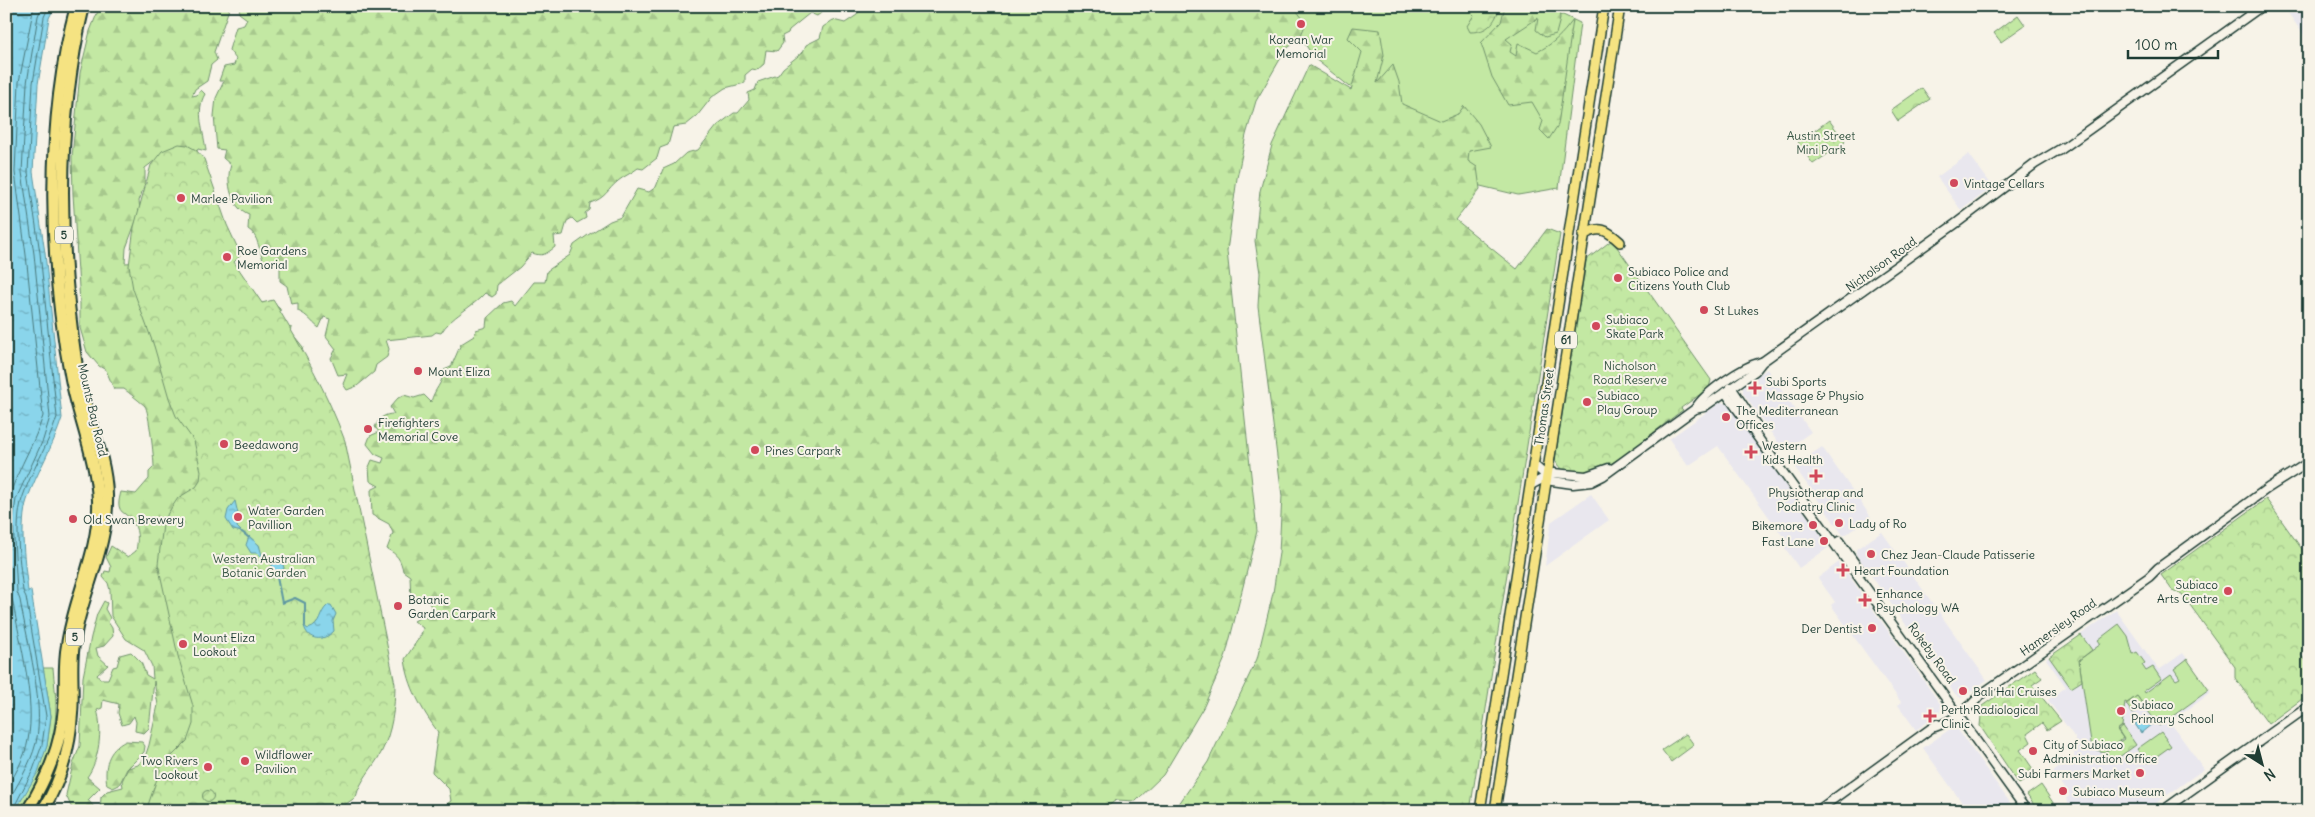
<svg xmlns="http://www.w3.org/2000/svg" width="2315" height="817" viewBox="0 0 2315 817" font-family="Delius,sans-serif">
  <style>
    .built { fill: #e9e7ee }
    .grass { fill: #c3e8a3; stroke: #71926c }
    .forest { fill: url(#forest-firs); stroke: #71926c }
    .park { fill: url(#park-crowns); stroke: #71926c }
    .garden { fill: url(#garden-furrows); stroke: #71926c }
    .water { fill: url(#water-ripples); stroke: #5f98a2 }
    .lines { fill: none; stroke-linecap: round; stroke-linejoin: round }
    .shore { stroke: #4a7a7d; stroke-width: 1 }
    .stream { stroke: #5f98a2; stroke-width: 2 }
    .secondary-casing { stroke: #1f3d34; stroke-width: 11 }
    .primary-casing { stroke: #1f3d34; stroke-width: 12 }
    .highway-casing { stroke: #1f3d34; stroke-width: 14 }
    .secondary { stroke: #f7f3e8; stroke-width: 8 }
    .primary { stroke: #f5e382; stroke-width: 9 }
    .highway { stroke: #f5e382; stroke-width: 10 }
    .poi-dot { fill: #d1495b; stroke: #f7f3e8; stroke-width: 2 }
    .labels { text-anchor: middle; dominant-baseline: central; stroke-width: 4; stroke-linejoin: round; paint-order: stroke }
    .shield { fill: #f7f3e8; stroke: #60746a; stroke-width: 1 }
    .shield-label { font-size: 11px; font-weight: bold; fill: #1f3d34 }
    .poi-label { font-size: 12px; fill: #1f3d34; stroke: #f7f3e8; text-anchor: start }
    .park-label { font-size: 12px; fill: #385745; stroke: #f7f3e8 }
    .street-label { font-size: 12px; fill: #1f3d34; stroke: #f7f3e8 }
  </style>
  <defs>
    <pattern id="forest-firs" width="22" height="20" patternUnits="userSpaceOnUse" patternTransform="scale(1.25)"><rect width="22" height="20" fill="#c3e8a3"/><path d="M5 1l3.5 6h-7zM16 11l3.5 6h-7z" fill="#a7c88d"/></pattern>
    <pattern id="park-crowns" width="20" height="18" patternUnits="userSpaceOnUse" patternTransform="scale(1.25)"><rect width="20" height="18" fill="#c3e8a3"/><path d="M2 6a3 3 0 1 1 6 0M12 15a3 3 0 1 1 6 0" fill="none" stroke="#a7c88d"/></pattern>
    <pattern id="garden-furrows" width="10" height="10" patternUnits="userSpaceOnUse" patternTransform="scale(1.25)"><rect width="10" height="10" fill="#c3e8a3"/><path d="M-1 1l2-2M0 10L10 0M9 11l2-2" fill="none" stroke="#a7c88d"/></pattern>
    <pattern id="water-ripples" width="26" height="14" patternUnits="userSpaceOnUse" patternTransform="scale(1.25)"><rect width="26" height="14" fill="#8ad5eb"/><path d="M2 4q2-2 4 0t4 0M15 11q2-2 4 0t4 0" fill="none" stroke="#70aebf"/></pattern>
  </defs>
  <rect width="100%" height="100%" fill="#f7f3e8"/>
  <filter id="ink" filterUnits="userSpaceOnUse"><feTurbulence type="fractalNoise" baseFrequency=".02" numOctaves="2"/><feDisplacementMap in="SourceGraphic" scale="10" xChannelSelector="R" yChannelSelector="G"/><feConvolveMatrix kernelMatrix="1 2 1 2 8 2 1 2 1" color-interpolation-filters="sRGB"/></filter>
  <g filter="url(#ink)">
    <g class="built">
      <polygon points="2283,6 2309,6 2309,32 2304,35"/>
      <polygon points="1969,154 1993,187 1961,210 1937,177"/>
      <polygon points="1767,369 1811,432 1784,451 1743,393 1743,386"/>
      <polygon points="1721,402 1727,404 1828,545 1828,548 1799,568 1780,541 1784,538 1718,446 1688,466 1669,439"/>
      <polygon points="1822,447 1871,517 1845,535 1843,535 1794,466"/>
      <polygon points="1591,494 1609,520 1545,566 1551,522"/>
      <polygon points="1882,532 1987,680 1961,698 1954,693 1856,554 1856,549"/>
      <polygon points="1839,562 1941,705 1940,713 1916,730 1898,705 1901,702 1831,605 1835,602 1818,578"/>
      <polygon points="2116,610 2159,670 2183,653 2211,693 2170,722 2204,769 2145,811 2074,811 2066,799 2070,795 2053,772 2074,757 2075,738 2048,700 2066,687 2046,659"/>
      <polygon points="1953,727 1956,727 2016,811 1968,811 1923,748"/>
    </g>
    <g class="grass">
      <polygon points="1289,6 1536,6 1549,16 1563,15 1580,23 1559,188 1518,195 1472,184 1315,59 1299,35"/>
      <polygon points="2119,624 2128,636 2133,654 2137,652 2145,663 2142,665 2146,671 2153,667 2161,679 2144,691 2145,693 2171,674 2176,680 2180,678 2174,669 2187,659 2209,690 2159,726 2137,696 2127,703 2125,702 2122,726 2117,730 2123,738 2104,752 2092,749 2079,660 2101,644 2098,640"/>
      <path d="M43,668H53C54,681 56,694 56,707C56,743 40,782 19,811H15L47,746L51,716Z"/>
      <polygon points="2161,732 2171,746 2147,763 2137,749"/>
      <polygon points="2041,785 2058,810 2057,811 2038,811 2027,795"/>
    </g>
    <g class="forest">
      <path d="M100,6H230L214,52L217,60L211,65L207,81L195,89L192,96L197,95L201,90L205,94C195,111 204,132 206,151L198,149L193,158L168,168L154,161L145,168V183L139,201L140,210L126,248L125,263L144,262L261,303L272,302L280,309L282,326L292,328L291,332L303,347L300,355L342,444L347,449L341,452L226,613L176,811H100L101,797L107,791L123,787L122,781L128,768L138,765L145,757L149,745L158,705L154,681L149,728L144,733L135,731L136,722L134,716L129,723L122,725L118,713L119,704L103,700L102,708L97,710C103,729 99,761 87,777L100,788L88,800L94,807V811H73L66,795L73,764L80,746L83,677L91,637L97,614L104,601L107,603L105,609L110,618L108,622L112,628L113,636L104,646L96,648L98,656L108,665L97,675L100,679H108L113,667L117,666L120,655L131,652L141,662L146,675L153,679L152,666L144,650L126,639L111,616L110,590L108,583L103,577L105,571L110,572L111,567L106,557L111,546L128,557L136,551C138,540 139,529 131,519C129,516 128,517 125,514C116,509 119,500 121,492L136,494L149,479V472L154,467C154,458 149,411 145,406C142,403 128,392 124,389H114L106,370L99,366L87,352L80,328V303L73,194L72,157L80,73L90,31Z"/>
      <path d="M240,6H820L821,13L817,16L810,13L789,30L788,33L782,36L783,43L777,51L766,50L764,64L757,70L752,69L745,75V83L725,88L712,97L697,116L686,125L673,127L668,145L660,148L657,158L643,169L638,168C632,173 624,176 618,181C607,190 606,198 590,203L589,210L585,213L586,218L577,223L572,218L567,221L563,235L554,236L555,247C546,254 543,257 532,253L520,267L497,285L496,294L492,297L485,293C473,307 450,317 441,333L436,332L432,335L386,340L389,349L387,357L376,365L374,372L357,386L347,390L343,384L347,374L338,375L331,358L336,349L326,336L330,319L324,317L319,328C310,321 309,316 298,311V303L291,304L287,286L280,281V266L276,264H265C259,253 259,235 248,229L249,215C232,209 225,182 231,165L223,158L225,150L217,149L214,116L216,98L224,81H219L224,67L234,65L236,59L229,50L236,27L244,25L247,19L239,13Z"/>
      <path d="M861,6H1293L1306,23L1299,40L1286,49L1256,101L1246,135L1237,178L1227,251L1257,531L1225,658L1204,706L1163,775L1136,801L1116,800L1102,811H437L451,801L449,789L432,772L438,732C422,710 408,686 405,659L421,635L423,628L414,621L423,616L428,619L431,616L432,608L426,598L411,601L410,576L403,571C401,560 397,554 387,549L393,533L389,524L372,515L371,490L379,486L370,481L369,467L372,460L382,463L384,458L375,454L367,444L370,436L379,432L375,427C379,418 384,414 394,414L390,407L398,398L404,395L414,398L424,395L431,402C434,389 443,384 444,370L451,367L461,344L474,336L476,330L486,327L487,318L503,303L511,301L515,306L534,282H545L547,271L570,255L574,245L588,235L610,221L621,217L637,189L649,192L656,187L663,169L674,164L686,153L698,150L717,126L734,113H738L749,100L748,93L755,90L758,82L778,75L783,68L803,52L806,45L820,38L823,27L833,20L845,23L857,15Z"/>
      <path d="M1505,6H1559L1560,19L1556,34L1545,37L1536,30L1538,18L1506,39L1512,44L1510,52L1516,56L1518,43L1537,52C1553,44 1562,35 1573,20L1558,125L1549,139L1540,130L1543,121L1532,102L1508,105L1492,77L1481,43L1501,22Z"/>
      <polygon points="1353,27 1380,30 1384,55 1377,83 1393,65 1399,82 1402,104 1441,121 1458,114 1464,106 1479,124 1491,147 1469,151 1468,161 1477,167 1480,189 1456,220 1517,269 1547,229 1560,234 1470,811 1174,811 1208,762 1257,659 1273,593 1279,553 1282,496 1258,306 1260,273 1255,241 1260,191 1272,145 1309,65 1351,90 1362,52 1348,38"/>
      <path d="M126,741L142,742L145,746L144,752L127,769L119,785L113,788L107,785C104,767 107,750 126,741Z"/>
    </g>
    <g class="park">
      <path d="M1465,6H1500C1495,23 1488,32 1470,32L1467,26L1474,15Z"/>
      <polygon points="2018,15 2025,25 2001,42 1994,33"/>
      <polygon points="1922,88 1930,99 1898,121 1891,110"/>
      <polygon points="1829,120 1845,142 1813,164 1798,143"/>
      <path d="M179,144L187,145L196,150L204,159L227,225L241,255L234,262L262,303L273,300L275,303C302,348 327,392 345,441L395,684C395,707 392,732 381,753C373,768 360,780 356,797L336,811H146L161,767L187,741L193,724V706L178,656L158,564L163,525L168,513L178,498L196,487L200,481L201,471L194,441L176,416L169,398L154,346L133,289L129,266L134,227L151,165L162,151Z"/>
      <path d="M1612,240L1711,380L1709,388L1681,408L1683,410C1661,425 1615,468 1591,472C1585,473 1577,472 1571,471C1562,471 1558,468 1555,459L1586,260Z"/>
      <polygon points="2266,499 2309,559 2309,649 2301,655 2309,665 2309,694 2268,724 2235,678 2235,667 2182,594 2172,590 2161,575"/>
      <polygon points="2081,635 2092,650 2079,660 2082,681 2071,688 2049,657"/>
      <polygon points="2035,669 2042,678 2032,685 2061,721 2047,730 2042,723 2027,734 2031,742 2020,750 2033,769 2027,773 2029,778 2019,784 1980,726 1982,706"/>
      <polygon points="2137,696 2144,706 2133,714 2126,704"/>
      <polygon points="2123,726 2136,745 2112,762 2105,752 2124,739 2118,730"/>
      <polygon points="1686,734 1694,745 1671,762 1662,750"/>
    </g>
    <circle class="garden" cx="208" cy="796" r="5.5"/>
    <g class="water">
      <path d="M6,6H55L49,18L38,84L33,172L45,253L62,418C53,447 37,472 27,500C19,524 25,566 28,591H31L51,716L47,746L38,772L15,811H6Z"/>
      <polygon points="235,501 239,518 237,527 242,532 233,530 226,519 228,510"/>
      <polygon points="249,536 259,545 263,558 257,553 251,553 246,545"/>
      <polygon points="275,561 282,561 284,568 277,577 268,577 266,574"/>
      <path d="M328,605H331L336,614L333,621L334,631C323,642 308,641 304,626L308,629C322,625 318,613 328,605Z"/>
      <polygon points="2148,717 2152,724 2141,733 2135,724"/>
    </g>
    <g class="lines">
      <g class="shore">
        <path d="M6,512C11,478 33,449 43,416L26,255L15,172L19,82L34,6"/>
        <path d="M6,558L10,594L13,603C20,643 36,701 28,740C25,758 15,774 6,790"/>
        <path d="M6,805C17,785 30,766 36,743C45,703 27,641 20,600L17,592L13,521L16,499L43,440L50,417L34,254L22,172L27,83L38,16L42,6"/>
        <path d="M12,811L33,770L42,745L46,716L26,597L23,591C20,565 14,525 22,499C31,471 48,446 57,417L40,253L28,172L33,83L44,17L49,6"/>
      </g>
      <g class="stream">
        <polyline points="242,532 248,537"/>
        <polyline points="263,558 272,564"/>
        <polyline points="277,577 282,603 295,598 305,603 305,626"/>
      </g>
      <g class="secondary-casing">
        <g id="secondary">
          <polyline points="2059,151 2262,6"/>
          <polyline points="1731,387 1757,426"/>
          <polyline points="1725,392 2027,811"/>
          <path d="M1695,409C1705,392 1742,367 1761,362"/>
          <polyline points="1534,465 1552,481 1573,484 1591,482 1603,476 1695,409 1704,407 1755,371 1762,362 1958,222 2035,164 2062,148"/>
          <polyline points="1531,485 1553,473 1586,476 1609,468"/>
          <polyline points="1839,541 1861,572"/>
          <path d="M1935,727C1950,722 1971,708 1980,695L2149,577L2158,568L2268,488L2309,462"/>
          <polyline points="1817,811 1937,724"/>
          <polyline points="2162,811 2309,706"/>
        </g>
      </g>
      <g class="primary-casing">
        <g id="primary">
          <path d="M1583,235C1600,225 1607,230 1620,242"/>
          <polyline points="1480,811 1604,6"/>
          <polyline points="1495,811 1620,6"/>
        </g>
      </g>
      <g class="highway-casing">
        <g id="highway">
          <path d="M27,811C47,778 61,746 64,707C66,686 63,666 67,645C74,596 100,551 98,500C96,459 79,420 71,379C48,264 45,120 76,6"/>
          <path d="M42,811C61,782 70,749 72,714C74,693 71,672 73,652C78,598 109,551 107,495C106,451 83,411 77,367C59,248 55,124 84,6"/>
        </g>
      </g>
      <use href="#secondary" class="secondary"/>
      <use href="#primary" class="primary"/>
      <use href="#highway" class="highway"/>
    </g>
  </g>
  <g class="poi-dot">
    <circle cx="1301" cy="24" r="5"/>
    <circle cx="1954" cy="183" r="5"/>
    <circle cx="181" cy="198" r="5"/>
    <circle cx="227" cy="257" r="5"/>
    <circle cx="1618" cy="278" r="5"/>
    <circle cx="1704" cy="310" r="5"/>
    <circle cx="1596" cy="326" r="5"/>
    <circle cx="418" cy="371" r="5"/>
    <path d="M1752.5 380.5h5v5h5v5h-5v5h-5v-5h-5v-5h5z"/>
    <circle cx="1587" cy="402" r="5"/>
    <circle cx="1726" cy="417" r="5"/>
    <circle cx="368" cy="429" r="5"/>
    <circle cx="224" cy="444" r="5"/>
    <circle cx="755" cy="450" r="5"/>
    <path d="M1748.5 444.5h5v5h5v5h-5v5h-5v-5h-5v-5h5z"/>
    <path d="M1813.5 468.5h5v5h5v5h-5v5h-5v-5h-5v-5h5z"/>
    <circle cx="238" cy="517" r="5"/>
    <circle cx="73" cy="519" r="5"/>
    <circle cx="1839" cy="523" r="5"/>
    <circle cx="1813" cy="525" r="5"/>
    <circle cx="1824" cy="541" r="5"/>
    <circle cx="1871" cy="554" r="5"/>
    <path d="M1840.5 562.5h5v5h5v5h-5v5h-5v-5h-5v-5h5z"/>
    <circle cx="2228" cy="591" r="5"/>
    <path d="M1862.5 592.5h5v5h5v5h-5v5h-5v-5h-5v-5h5z"/>
    <circle cx="398" cy="606" r="5"/>
    <circle cx="1872" cy="628" r="5"/>
    <circle cx="183" cy="644" r="5"/>
    <circle cx="1963" cy="691" r="5"/>
    <circle cx="2121" cy="711" r="5"/>
    <path d="M1927.5 708.5h5v5h5v5h-5v5h-5v-5h-5v-5h5z"/>
    <circle cx="2033" cy="751" r="5"/>
    <circle cx="245" cy="761" r="5"/>
    <circle cx="208" cy="767" r="5"/>
    <circle cx="2140" cy="773" r="5"/>
    <circle cx="2063" cy="791" r="5"/>
  </g>
  <g class="labels">
    <g class="shield">
      <rect x="55" y="226.5" width="18" height="17" rx="4"/>
      <rect x="1555" y="331.5" width="22" height="17" rx="4"/>
      <rect x="66" y="628.5" width="18" height="17" rx="4"/>
    </g>
    <g class="shield-label">
      <text x="64" y="235">5</text>
      <text x="1566" y="340">61</text>
      <text x="75" y="637">5</text>
    </g>
    <g class="poi-label">
      <text x="1301" y="39" text-anchor="middle">Korean War<tspan x="1301" dy="14">Memorial</tspan></text>
      <text x="1964" y="183">Vintage Cellars</text>
      <text x="191" y="198">Marlee Pavilion</text>
      <text x="237" y="250">Roe Gardens<tspan x="237" dy="14">Memorial</tspan></text>
      <text x="1628" y="271">Subiaco Police and<tspan x="1628" dy="14">Citizens Youth Club</tspan></text>
      <text x="1714" y="310">St Lukes</text>
      <text x="1606" y="319">Subiaco<tspan x="1606" dy="14">Skate Park</tspan></text>
      <text x="428" y="371">Mount Eliza</text>
      <text x="1766" y="381">Subi Sports<tspan x="1766" dy="14">Massage &amp; Physio</tspan></text>
      <text x="1597" y="395">Subiaco<tspan x="1597" dy="14">Play Group</tspan></text>
      <text x="1736" y="410">The Mediterranean<tspan x="1736" dy="14">Offices</tspan></text>
      <text x="378" y="422">Firefighters<tspan x="378" dy="14">Memorial Cove</tspan></text>
      <text x="234" y="444">Beedawong</text>
      <text x="1762" y="445">Western<tspan x="1762" dy="14">Kids Health</tspan></text>
      <text x="765" y="450">Pines Carpark</text>
      <text x="1816" y="492" text-anchor="middle">Physiotherap and<tspan x="1816" dy="14">Podiatry Clinic</tspan></text>
      <text x="248" y="510">Water Garden<tspan x="248" dy="14">Pavillion</tspan></text>
      <text x="83" y="519">Old Swan Brewery</text>
      <text x="1849" y="523">Lady of Ro</text>
      <text x="1803" y="525" text-anchor="end">Bikemore</text>
      <text x="1814" y="541" text-anchor="end">Fast Lane</text>
      <text x="1881" y="554">Chez Jean-Claude Patisserie</text>
      <text x="1854" y="570">Heart Foundation</text>
      <text x="2218" y="584" text-anchor="end">Subiaco<tspan x="2218" dy="14">Arts Centre</tspan></text>
      <text x="1876" y="593">Enhance<tspan x="1876" dy="14">Psychology WA</tspan></text>
      <text x="408" y="599">Botanic<tspan x="408" dy="14">Garden Carpark</tspan></text>
      <text x="1862" y="628" text-anchor="end">Der Dentist</text>
      <text x="193" y="637">Mount Eliza<tspan x="193" dy="14">Lookout</tspan></text>
      <text x="1973" y="691">Bali Hai Cruises</text>
      <text x="2131" y="704">Subiaco<tspan x="2131" dy="14">Primary School</tspan></text>
      <text x="1941" y="709">Perth Radiological<tspan x="1941" dy="14">Clinic</tspan></text>
      <text x="2043" y="744">City of Subiaco<tspan x="2043" dy="14">Administration Office</tspan></text>
      <text x="255" y="754">Wildflower<tspan x="255" dy="14">Pavilion</tspan></text>
      <text x="198" y="760" text-anchor="end">Two Rivers<tspan x="198" dy="14">Lookout</tspan></text>
      <text x="2130" y="773" text-anchor="end">Subi Farmers Market</text>
      <text x="2073" y="791">Subiaco Museum</text>
    </g>
    <g class="park-label">
      <text x="1821" y="135">Austin Street<tspan x="1821" dy="14">Mini Park</tspan></text>
      <text x="1630" y="365">Nicholson<tspan x="1630" dy="14">Road Reserve</tspan></text>
      <text x="264" y="558">Western Australian<tspan x="264" dy="14">Botanic Garden</tspan></text>
    </g>
    <g class="street-label">
      <text transform="translate(1881 264) rotate(-36)">Nicholson Road</text>
      <text transform="translate(1544 407) rotate(-82)">Thomas Street</text>
      <text transform="translate(93 410) rotate(77)">Mounts Bay Road</text>
      <text transform="translate(2058 627) rotate(-35)">Hamersley Road</text>
      <text transform="translate(1932 653) rotate(54)">Rokeby Road</text>
    </g>
  </g>
  <rect width="2315" height="817" fill="none" stroke="#f7f3e8" stroke-width="25"/>
  <rect x="12" y="12" width="2290" height="792" fill="none" stroke="#1f3d34" stroke-width="2" filter="url(#ink)"/>
  <g transform="translate(2262 764) rotate(144)" stroke="#f7f3e8" stroke-width="4" paint-order="stroke">
  <path d="M0-4L9 19L0 12L-9 19Z" fill="#1f3d34"/>
  <text y="-8" font-size="14" font-weight="bold" text-anchor="middle" fill="#1f3d34">N</text>
  </g>
  <path d="M2128 50v8h90v-8" fill="none" stroke="#1f3d34" stroke-width="2.5"/>
  <text x="2135" y="50" font-size="15" fill="#1f3d34" stroke="#f7f3e8" stroke-width="4" paint-order="stroke">100 m</text>
</svg>
